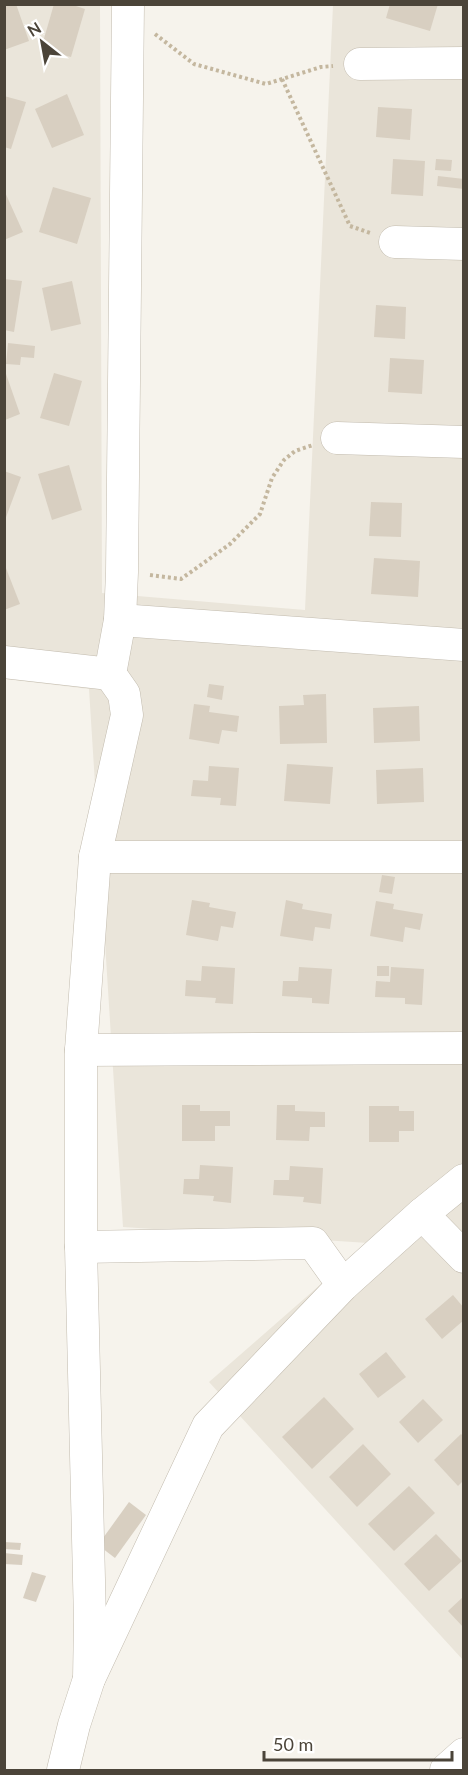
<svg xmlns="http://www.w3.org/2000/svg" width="468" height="1775" viewBox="0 0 468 1775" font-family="Lato,sans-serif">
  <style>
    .residential { fill: #eae5da }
    .building { fill: #d8cfc1 }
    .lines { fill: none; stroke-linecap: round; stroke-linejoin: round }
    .minor-casing { stroke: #c2bbae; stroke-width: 33 }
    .path { stroke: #c4b79f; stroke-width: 4; stroke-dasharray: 3 3; stroke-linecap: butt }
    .minor { stroke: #fff; stroke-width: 32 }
  </style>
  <rect width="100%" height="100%" fill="#f6f3ec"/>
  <polygon class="residential" points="5,5 100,5 102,593 305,610 333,5 463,5 463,1660 209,1382 368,1243 123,1227 89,689 5,679"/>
  <g class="building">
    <polygon points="4,4 16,4 29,41 4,50"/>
    <polygon points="54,4 70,4 85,9 71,57 41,49"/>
    <polygon points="390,4 438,4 430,31 386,18"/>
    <polygon points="67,94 84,135 52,148 35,109"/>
    <polygon points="4,96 26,102 11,149 4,147"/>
    <polygon points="378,107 412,109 410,140 376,137"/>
    <polygon points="393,159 425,161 423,196 391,194"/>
    <polygon points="436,159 452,160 451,171 435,170"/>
    <polygon points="438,176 464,179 464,189 437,186"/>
    <polygon points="53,187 91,198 77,244 39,232"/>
    <polygon points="4,190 23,232 4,240"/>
    <polygon points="4,279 22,281 14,332 4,330"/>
    <polygon points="72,281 81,324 51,331 42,288"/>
    <polygon points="376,305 406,307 405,339 374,337"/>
    <polygon points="8,343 35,346 34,358 21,357 20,365 6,364"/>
    <polygon points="390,358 424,360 422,394 388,392"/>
    <polygon points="5,371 20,414 5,420"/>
    <polygon points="54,373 82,381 69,426 40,418"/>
    <polygon points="69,465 82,510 52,520 38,474"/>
    <polygon points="4,471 21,477 5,520 4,520"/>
    <polygon points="371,502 402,503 401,537 369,536"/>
    <polygon points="374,558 420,561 418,597 371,594"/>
    <polygon points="4,563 20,604 4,610"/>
    <polygon points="209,684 224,686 222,700 207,697"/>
    <polygon points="326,694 327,743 280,744 279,706 304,705 303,695"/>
    <polygon points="194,704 210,706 209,712 239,716 237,732 222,730 219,744 189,739"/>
    <polygon points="419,706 420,741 374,743 373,708"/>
    <polygon points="287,764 333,767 330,804 284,801"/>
    <polygon points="209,766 239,768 236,806 220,805 221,798 191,796 193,780 208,781"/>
    <polygon points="423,768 424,802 377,804 376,770"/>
    <polygon points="382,875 395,877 392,894 379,892"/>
    <polygon points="192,900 210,903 209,907 236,912 233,928 221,926 218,941 186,935"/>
    <polygon points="286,900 303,904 302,909 332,914 330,929 315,927 313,941 280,936"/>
    <polygon points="376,901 394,904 393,909 423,914 420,930 405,927 403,942 370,936"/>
    <polygon points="202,966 235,968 233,1004 215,1003 216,998 185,996 186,980 201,981"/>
    <rect x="377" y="966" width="12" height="10"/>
    <polygon points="299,967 332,969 329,1004 312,1003 312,998 282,996 283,981 298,981"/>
    <polygon points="391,967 424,969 422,1005 405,1004 405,998 375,997 376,981 390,982"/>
    <polygon points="182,1105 200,1105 200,1111 230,1111 230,1126 215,1126 215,1141 182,1141"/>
    <polygon points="277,1105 295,1105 295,1111 325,1112 325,1127 310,1127 309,1141 276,1140"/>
    <polygon points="369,1106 399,1106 399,1111 414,1111 414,1131 399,1131 399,1142 369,1142"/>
    <polygon points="200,1165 233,1167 231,1203 213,1201 214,1196 183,1194 184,1179 199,1179"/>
    <polygon points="290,1166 323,1168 321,1204 303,1202 304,1197 273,1195 274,1180 289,1180"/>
    <polygon points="453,1295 464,1308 464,1320 442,1339 425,1319"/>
    <polygon points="386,1352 406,1377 378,1398 359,1374"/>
    <polygon points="324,1397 354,1429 312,1469 282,1437"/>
    <polygon points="423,1399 443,1420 418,1443 399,1422"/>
    <polygon points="461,1434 464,1437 464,1480 458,1486 434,1460"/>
    <polygon points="363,1444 391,1474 357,1507 329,1477"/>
    <polygon points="409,1486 435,1513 394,1551 368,1524"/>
    <polygon points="129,1502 146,1515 115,1558 98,1545"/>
    <polygon points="436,1534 462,1561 429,1591 404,1564"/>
    <polygon points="4,1542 21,1543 20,1550 4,1549"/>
    <polygon points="4,1553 23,1555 22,1565 4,1564"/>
    <polygon points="32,1572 46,1576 36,1602 23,1598"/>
    <polygon points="464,1596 464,1628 448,1611"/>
  </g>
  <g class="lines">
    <g class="minor-casing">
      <g id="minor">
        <polyline points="360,64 464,63"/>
        <polyline points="395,242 464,244"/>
        <polyline points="337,438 464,442"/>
        <polyline points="120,620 464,645"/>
        <polyline points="4,662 110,674 124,694 127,715 95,857 81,1050 81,1247 90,1621 89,1679"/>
        <polyline points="110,674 120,620 122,572 128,4"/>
        <polyline points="95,857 464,857"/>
        <polyline points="81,1050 464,1048"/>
        <polyline points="422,1214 464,1257"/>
        <polyline points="81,1247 313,1243 343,1285"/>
        <polyline points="63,1770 74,1725 89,1679 208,1426 343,1285 422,1214 464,1180"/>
        <polyline points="446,1770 464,1754"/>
      </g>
    </g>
    <g class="path">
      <polyline points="155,34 194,64 266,84 321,67 333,66"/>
      <polyline points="282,79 350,226 370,233"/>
      <polyline points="150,575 181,579 230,544 260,514 272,478 284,460 295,451 313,445"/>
    </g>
    <use href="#minor" class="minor"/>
  </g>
  <rect width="468" height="1775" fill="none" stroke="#4b4439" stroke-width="12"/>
  <g transform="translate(42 42) rotate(329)" stroke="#ffffff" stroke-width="4.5" paint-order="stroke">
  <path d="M0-4.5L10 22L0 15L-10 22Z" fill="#4b4439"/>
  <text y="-9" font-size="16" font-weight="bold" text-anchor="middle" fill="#4b4439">N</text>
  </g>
  <path d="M264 1751v9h188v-9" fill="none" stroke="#4b4439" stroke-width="3"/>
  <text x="273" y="1751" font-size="18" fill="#4b4439" stroke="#ffffff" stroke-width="4.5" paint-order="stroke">50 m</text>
</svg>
